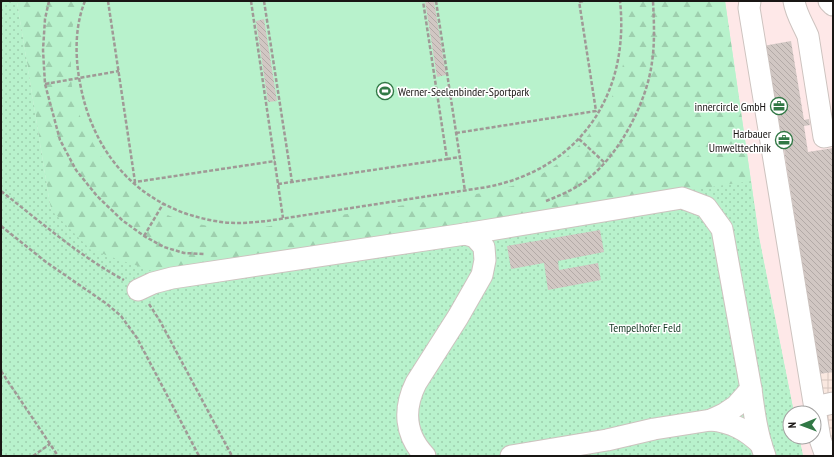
<svg xmlns="http://www.w3.org/2000/svg" width="834" height="457" viewBox="0 0 834 457" font-family="'PT Sans Narrow',sans-serif">
  <style>
    .commercial { fill: #fee8e8 }
    .industrial { fill: url(#industrial-grid) }
    .grass { fill: #b8f2cc }
    .forest { fill: url(#forest-firs) }
    .park { fill: url(#park-dots) }
    .building { fill: url(#building-back-hatch) }
    .lines { fill: none; stroke-linecap: round; stroke-linejoin: round }
    .minor-casing { stroke: #cdc3bf; stroke-width: 23 }
    .path { stroke: #a09996; stroke-width: 2.5; stroke-dasharray: 4 2; stroke-linecap: butt }
    .minor { stroke: #fff; stroke-width: 21 }
    .labels { text-anchor: middle; dominant-baseline: central; stroke-width: 3; stroke-linejoin: round; paint-order: stroke }
    .poi-label { font-size: 12px; fill: #191614; stroke: #fff; text-anchor: end }
    .park-label { font-size: 12px; fill: #143823; stroke: #fff }
  </style>
  <defs>
    <pattern id="industrial-grid" width="8" height="8" patternUnits="userSpaceOnUse"><rect width="8" height="8" fill="#fae8e0"/><path d="M0 4h8M4 0v8" fill="none" stroke="#d6c6bf"/></pattern>
    <pattern id="forest-firs" width="22" height="20" patternUnits="userSpaceOnUse"><rect width="22" height="20" fill="#b8f2cc"/><path d="M5 1l3.5 6h-7zM16 11l3.5 6h-7z" fill="#9ecfae"/></pattern>
    <pattern id="park-dots" width="8" height="8" patternUnits="userSpaceOnUse"><rect width="8" height="8" fill="#b8f2cc"/><path d="M2 2h.1M6 6h.1" fill="none" stroke="#9ecfae" stroke-width="1.8" stroke-linecap="round"/></pattern>
    <pattern id="building-back-hatch" width="6" height="6" patternUnits="userSpaceOnUse"><rect width="6" height="6" fill="#d1c7c3"/><path d="M-1 5l2 2M0 0l6 6M5-1l2 2" fill="none" stroke="#b3aaa7"/></pattern>
  </defs>
  <rect width="100%" height="100%" fill="#fff6f3"/>
  <polygon class="commercial" points="725,1 833,1 833,456 803,456 799,437 814,437 814,413 794,413 759,237"/>
  <polygon class="industrial" points="833,372 833,438 830,437 819,374"/>
  <polygon class="grass" points="17,1 725,1 759,237 794,413 790,413 790,437 799,437 803,456 239,456 159,308 157,294 163,287 172,282 171,275 145,276 123,273 104,263 75,242 1,182 1,164 51,210"/>
  <path class="forest" d="M17,1H79C72,19 71,39 71,58C71,65 71,72 71,79C76,130 115,187 159,211C190,227 223,228 257,228L482,193C499,189 518,186 534,178C599,146 637,73 625,1H725L751,181L152,271L91,250L51,210Z"/>
  <polygon class="park" points="1,1 17,1 51,210 91,250 152,271 751,181 759,238 794,413 790,413 790,437 799,437 803,456 1,456"/>
  <g class="building">
    <polygon points="425,1 434,1 446,75 437,77"/>
    <polygon points="264,19 277,101 268,102 256,21"/>
    <polygon points="791,41 804,120 809,119 810,125 804,126 808,152 833,148 833,372 819,374 784,149 779,149 763,46"/>
    <polygon points="600,230 604,252 558,261 559,270 598,263 601,280 548,290 544,263 511,269 507,246"/>
  </g>
  <g class="lines">
    <g class="minor-casing">
      <g id="minor">
        <polyline points="750,1 749,8 820,439 826,456"/>
        <path d="M794,1C796,14 803,24 808,36L824,137L833,135"/>
        <polyline points="829,1 833,5"/>
        <path d="M138,290L153,283L172,278L465,234L682,198L706,207L722,229L751,389C754,412 757,435 765,456"/>
        <polyline points="815,407 833,403"/>
        <path d="M711,420C732,422 746,430 761,444"/>
        <path d="M425,456C405,435 403,409 416,383L458,317L482,275L485,260L484,247L475,237L465,234"/>
        <polyline points="511,456 607,440 654,429 711,420 724,414 736,406 751,389"/>
      </g>
    </g>
    <g class="path">
      <polyline points="49,1 45,19 43,50 45,84 60,140 76,170 97,196 122,220 144,236 164,247 184,253 205,254"/>
      <path d="M85,1C74,28 75,60 81,88C93,147 129,194 187,214C203,219 220,223 237,223C247,223 257,222 267,221L487,187C580,169 630,94 620,1"/>
      <polyline points="108,1 135,182 275,161"/>
      <polyline points="251,1 283,218"/>
      <polyline points="264,1 292,182"/>
      <polyline points="436,1 465,191"/>
      <polyline points="579,2 585,1"/>
      <polyline points="45,84 119,71"/>
      <polyline points="456,133 596,111 579,1"/>
      <polyline points="579,139 605,163"/>
      <polyline points="447,159 460,157"/>
      <polyline points="278,184 447,159 423,1"/>
      <path d="M1,191C41,222 79,256 124,280"/>
      <path d="M546,201C561,195 576,189 589,178C620,153 647,102 652,62C655,42 654,21 653,1"/>
      <polyline points="1,226 46,262 107,304 121,316 137,338 199,456"/>
      <polyline points="144,236 163,204"/>
      <polyline points="149,304 160,321 232,456"/>
      <polyline points="1,371 58,456"/>
      <polyline points="33,456 50,444"/>
    </g>
    <use href="#minor" class="minor"/>
  </g>
  <defs>
    <g id="stadium-ring" transform="scale(0.9)"><circle r="9.5" fill="#fff" stroke="#317845" stroke-width="1.5"/><path d="M0-5a6.5 5 0 1 0 0 10a6.5 5 0 1 0 0-10ZM-3.5-1.8h7v3.6h-7Z" fill="#317845"/></g>
    <g id="office-ring" transform="scale(0.9)"><circle r="9.5" fill="#fff" stroke="#317845" stroke-width="1.5"/><path d="M-6-3h4V-5.5h4V-3h4V5H-6ZM-1-4.5V-3h2v-1.5ZM-6 0V1H6V0Z" fill="#317845"/></g>
  </defs>
  <g fill-rule="evenodd">
    <use href="#stadium-ring" x="385" y="91"/>
    <use href="#office-ring" x="779" y="106"/>
    <use href="#office-ring" x="784" y="140"/>
  </g>
  <g class="labels">
    <g class="poi-label">
      <text x="398" y="91" text-anchor="start">Werner-Seelenbinder-Sportpark</text>
      <text x="766" y="106">innercircle GmbH</text>
      <text x="771" y="133">Harbauer<tspan x="771" dy="14">Umwelttechnik</tspan></text>
    </g>
    <g class="park-label">
      <text x="645" y="327">Tempelhofer Feld</text>
    </g>
  </g>
  <rect width="834" height="457" fill="none" stroke="#191614" stroke-width="4"/>
  <g transform="translate(802 425) rotate(269)"><circle r="19" fill="#ffffff" stroke="#a3a2a1"/>
  <path d="M0-3L7 15L0 10L-7 15Z" fill="#317845"/>
  <text y="-6" font-size="11" font-weight="bold" text-anchor="middle" fill="#191614">N</text>
  </g>
</svg>
